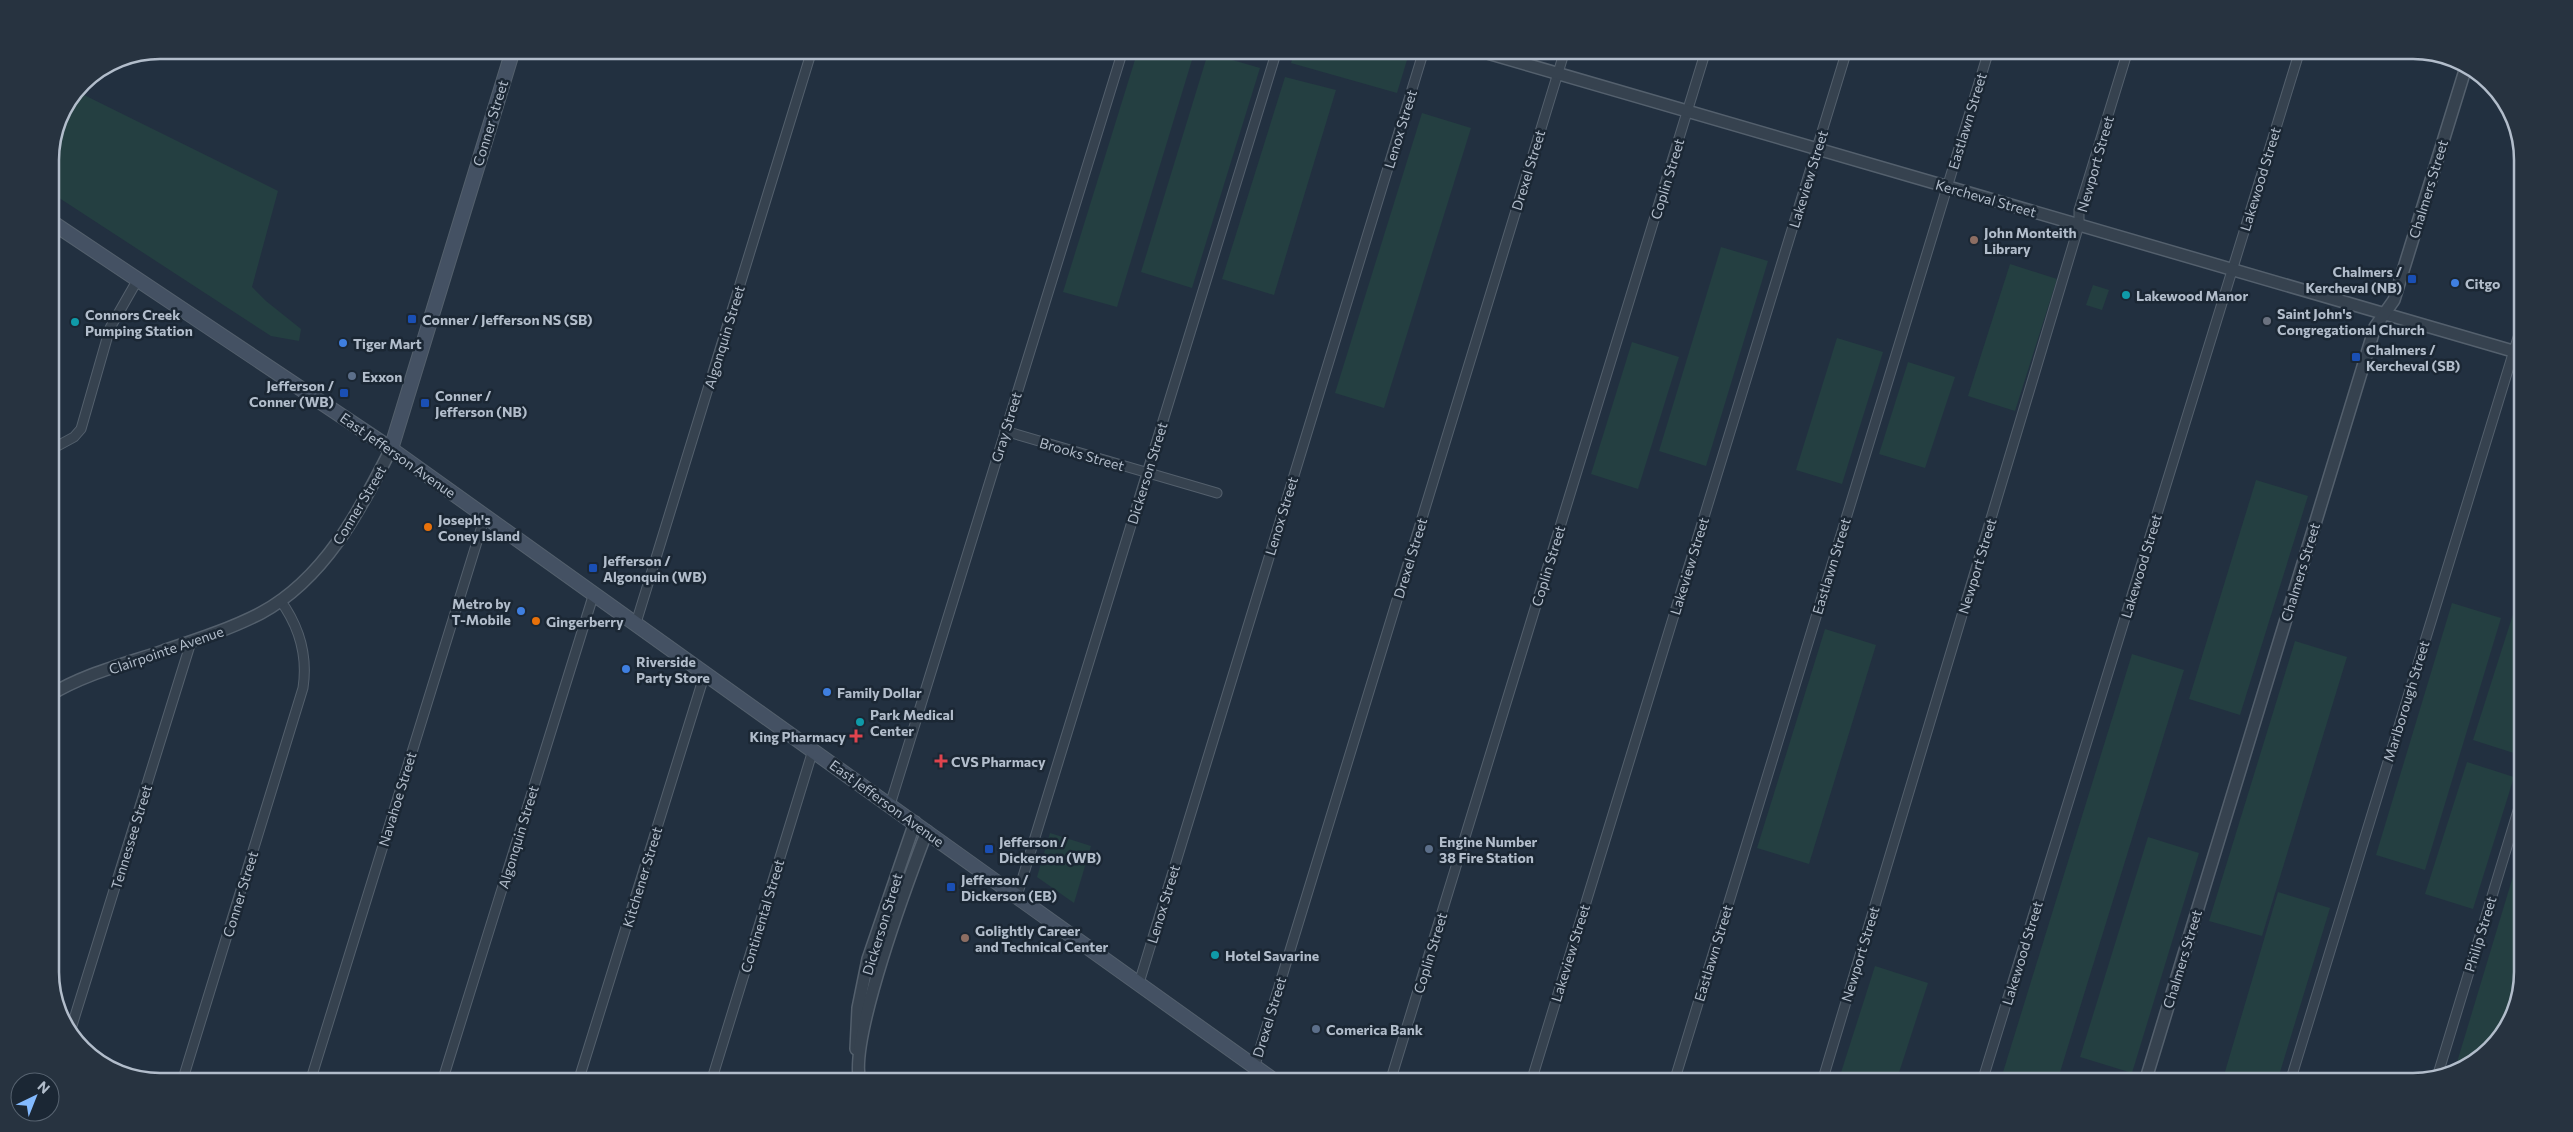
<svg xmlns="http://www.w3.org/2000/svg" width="2573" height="1132" viewBox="0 0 2573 1132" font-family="Commissioner,sans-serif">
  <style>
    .green { fill: #243f41 }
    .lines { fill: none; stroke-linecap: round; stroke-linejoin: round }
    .minor-casing { stroke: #54606d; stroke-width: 11 }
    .tertiary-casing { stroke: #54606d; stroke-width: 14 }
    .secondary-casing { stroke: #54606d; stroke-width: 16 }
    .minor { stroke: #36424f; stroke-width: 9 }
    .tertiary { stroke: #36424f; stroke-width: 11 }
    .secondary { stroke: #445163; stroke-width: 14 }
    .education-dot { fill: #8d6e63; stroke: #1b2734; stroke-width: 2 }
    .transit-dot { fill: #1a4fb4; stroke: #1b2734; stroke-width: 2 }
    .shop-dot { fill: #3f7fe0; stroke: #1b2734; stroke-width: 2 }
    .culture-dot { fill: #0f9aa8; stroke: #1b2734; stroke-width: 2 }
    .worship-dot { fill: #6b7280; stroke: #1b2734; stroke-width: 2 }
    .service-dot { fill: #5c6f8a; stroke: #1b2734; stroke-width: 2 }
    .food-dot { fill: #e8710a; stroke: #1b2734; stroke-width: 2 }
    .health-dot { fill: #e0444e; stroke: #1b2734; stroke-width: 2 }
    .labels { text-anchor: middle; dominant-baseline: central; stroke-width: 5; stroke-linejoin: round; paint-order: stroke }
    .street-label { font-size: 14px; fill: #b2bdcb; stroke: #1b2734 }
    .poi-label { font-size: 14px; font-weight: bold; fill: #b2bdcb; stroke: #1b2734; text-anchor: start }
    .rim { fill: none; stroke: #b2bdcb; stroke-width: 2.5 }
  </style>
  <rect width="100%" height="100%" fill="#223040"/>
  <g class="green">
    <polygon points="1138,50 1195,50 1117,307 1063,292"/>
    <polygon points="1295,50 1410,50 1397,93 1291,63"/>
    <polygon points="1208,53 1260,68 1192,288 1141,272"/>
    <polygon points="1285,77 1336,90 1274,295 1222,279"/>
    <polygon points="76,91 278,191 252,287 266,301 301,329 299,341 271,336 50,192 50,153 59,118"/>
    <polygon points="1422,113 1471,128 1384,408 1335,393"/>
    <polygon points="1721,247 1768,261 1706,466 1659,451"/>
    <polygon points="2010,264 2057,279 2015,411 1968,396"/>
    <polygon points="2093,285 2109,290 2102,310 2086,305"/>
    <polygon points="1837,338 1883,352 1842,484 1796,470"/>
    <polygon points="1632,342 1679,357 1638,489 1591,474"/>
    <polygon points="1908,362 1955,377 1925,468 1879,454"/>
    <polygon points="2256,480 2308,496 2240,715 2189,699"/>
    <polygon points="2452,603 2501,618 2425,870 2376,855"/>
    <polygon points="2515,608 2523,611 2523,747 2520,755 2473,740"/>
    <polygon points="1825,629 1876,645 1809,864 1757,848"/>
    <polygon points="2295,641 2347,657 2262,936 2209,921"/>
    <polygon points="2132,654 2184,670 2057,1082 2000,1082"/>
    <polygon points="2467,762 2514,777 2473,909 2425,894"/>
    <polygon points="1050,833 1091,846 1074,903 1037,877"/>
    <polygon points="2148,837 2199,853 2132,1073 2080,1057"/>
    <polygon points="2523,843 2523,972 2515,1014 2474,1063 2455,1069"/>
    <polygon points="2278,892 2330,908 2277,1082 2222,1082"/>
    <polygon points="1875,966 1928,983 1896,1082 1838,1082"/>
  </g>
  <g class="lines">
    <g class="minor-casing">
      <g id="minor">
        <polyline points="1005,431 1217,493"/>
        <polyline points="50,450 74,437 81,429 110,328 138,279"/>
        <polyline points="636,623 812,50"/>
        <polyline points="890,805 1123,50"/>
        <polyline points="1017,896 1277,50"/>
        <polyline points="1139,983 1424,50"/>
        <polyline points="70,1032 191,642"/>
        <polyline points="1255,1065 1565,50"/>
        <polyline points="2438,1074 2523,794"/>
        <path d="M182,1082L303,688C308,655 299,626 280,600"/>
        <polyline points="310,1082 485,516"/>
        <polyline points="442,1082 594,593"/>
        <polyline points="578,1082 705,673"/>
        <polyline points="711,1082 813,750"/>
        <polyline points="847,1082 858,1077"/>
        <polyline points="1390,1082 1706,50"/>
        <polyline points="1531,1082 1847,50"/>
        <polyline points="1674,1082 1989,50"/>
        <polyline points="1822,1082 2079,225 2079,210 2128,50"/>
        <polyline points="1982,1082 2300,50"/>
        <polyline points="2290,1082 2523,321"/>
      </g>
    </g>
    <g class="tertiary-casing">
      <g id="tertiary">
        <polyline points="1477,50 2523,354"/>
        <path d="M50,695C84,674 125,664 163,651C196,640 230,629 261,613C324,579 360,511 391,449"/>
        <polyline points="856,1049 858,1008 868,959 915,822"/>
        <path d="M860,1082C848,1040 909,878 927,831"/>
        <polyline points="2145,1082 2375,327 2394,300 2466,67"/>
      </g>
    </g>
    <g class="secondary-casing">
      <g id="secondary">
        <polyline points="50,221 391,449 1276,1082"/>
        <polyline points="391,449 513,50"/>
      </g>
    </g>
    <use href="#minor" class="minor"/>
    <use href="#tertiary" class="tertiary"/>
    <use href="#secondary" class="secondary"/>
  </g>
  <g class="education-dot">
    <circle cx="1974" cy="240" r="5"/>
    <circle cx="965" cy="938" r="5"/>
  </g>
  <g class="transit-dot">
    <rect x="2407" y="274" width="10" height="10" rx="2.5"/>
    <rect x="407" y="314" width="10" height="10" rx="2.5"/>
    <rect x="2351" y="352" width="10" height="10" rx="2.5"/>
    <rect x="339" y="388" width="10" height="10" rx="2.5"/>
    <rect x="420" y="398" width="10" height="10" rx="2.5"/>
    <rect x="588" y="563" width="10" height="10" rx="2.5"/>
    <rect x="984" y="844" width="10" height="10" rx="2.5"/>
    <rect x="946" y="882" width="10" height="10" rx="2.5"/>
  </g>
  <g class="shop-dot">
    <circle cx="2455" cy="283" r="5"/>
    <circle cx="343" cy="343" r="5"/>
    <circle cx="521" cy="611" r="5"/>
    <circle cx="626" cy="669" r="5"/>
    <circle cx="827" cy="692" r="5"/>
  </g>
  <g class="culture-dot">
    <circle cx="2126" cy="295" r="5"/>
    <circle cx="75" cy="322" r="5"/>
    <circle cx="860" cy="722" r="5"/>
    <circle cx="1215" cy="955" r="5"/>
  </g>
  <circle class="worship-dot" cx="2267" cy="321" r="5"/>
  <g class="service-dot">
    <circle cx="352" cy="376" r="5"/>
    <circle cx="1429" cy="849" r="5"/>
    <circle cx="1316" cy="1029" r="5"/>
  </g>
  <g class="food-dot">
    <circle cx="428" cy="527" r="5"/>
    <circle cx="536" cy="621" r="5"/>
  </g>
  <g class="health-dot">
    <path d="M853.5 728.5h5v5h5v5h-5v5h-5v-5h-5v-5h5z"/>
    <path d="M938.5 753.5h5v5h5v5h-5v5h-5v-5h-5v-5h5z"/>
  </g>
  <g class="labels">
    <g class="street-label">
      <text transform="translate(1967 121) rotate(-73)">Eastlawn Street</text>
      <text transform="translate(490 123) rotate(-73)">Conner Street</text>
      <text transform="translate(1400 129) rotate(-73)">Lenox Street</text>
      <text transform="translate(2095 164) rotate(-74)">Newport Street</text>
      <text transform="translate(1528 170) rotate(-73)">Drexel Street</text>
      <text transform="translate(1667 179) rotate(-73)">Coplin Street</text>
      <text transform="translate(1808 179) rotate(-73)">Lakeview Street</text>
      <text transform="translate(2260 179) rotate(-73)">Lakewood Street</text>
      <text transform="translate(2428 189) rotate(-73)">Chalmers Street</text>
      <text transform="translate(1986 198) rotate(16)">Kercheval Street</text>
      <text transform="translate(724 337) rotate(-73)">Algonquin Street</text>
      <text transform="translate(1006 427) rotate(-73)">Gray Street</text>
      <text transform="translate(1082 454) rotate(16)">Brooks Street</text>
      <text transform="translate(398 455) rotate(35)">East Jefferson Avenue</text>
      <text transform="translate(1147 473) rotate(-73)">Dickerson Street</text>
      <text transform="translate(359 505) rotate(-59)">Conner Street</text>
      <text transform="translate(1281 516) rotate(-73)">Lenox Street</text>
      <text transform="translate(1410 558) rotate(-73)">Drexel Street</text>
      <text transform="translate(1548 566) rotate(-73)">Coplin Street</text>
      <text transform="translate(1689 566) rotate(-73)">Lakeview Street</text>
      <text transform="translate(1831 566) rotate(-73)">Eastlawn Street</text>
      <text transform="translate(1977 566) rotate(-73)">Newport Street</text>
      <text transform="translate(2141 566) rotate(-73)">Lakewood Street</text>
      <text transform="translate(2300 572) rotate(-73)">Chalmers Street</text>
      <text transform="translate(166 650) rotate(-19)">Clairpointe Avenue</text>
      <text transform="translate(2406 701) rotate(-73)">Marlborough Street</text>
      <text transform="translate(397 799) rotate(-73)">Navahoe Street</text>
      <text transform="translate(887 803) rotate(36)">East Jefferson Avenue</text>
      <text transform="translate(131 837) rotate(-73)">Tennessee Street</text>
      <text transform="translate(518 837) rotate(-73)">Algonquin Street</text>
      <text transform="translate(642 877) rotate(-73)">Kitchener Street</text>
      <text transform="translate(240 894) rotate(-73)">Conner Street</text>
      <text transform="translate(1163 904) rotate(-73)">Lenox Street</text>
      <text transform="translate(762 916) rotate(-73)">Continental Street</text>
      <text transform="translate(882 924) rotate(-73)">Dickerson Street</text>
      <text transform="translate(2480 934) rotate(-73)">Philip Street</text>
      <text transform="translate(1430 953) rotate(-73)">Coplin Street</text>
      <text transform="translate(1570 953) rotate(-73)">Lakeview Street</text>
      <text transform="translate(1713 953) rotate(-73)">Eastlawn Street</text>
      <text transform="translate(2022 953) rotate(-73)">Lakewood Street</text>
      <text transform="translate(1860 954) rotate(-73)">Newport Street</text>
      <text transform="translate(2182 959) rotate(-73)">Chalmers Street</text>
      <text transform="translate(1269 1017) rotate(-73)">Drexel Street</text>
    </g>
    <g class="poi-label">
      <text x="1984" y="232">John Monteith<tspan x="1984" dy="16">Library</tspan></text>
      <text x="2402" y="271" text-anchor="end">Chalmers /<tspan x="2402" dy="16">Kercheval (NB)</tspan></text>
      <text x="2465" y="283">Citgo</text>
      <text x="2136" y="295">Lakewood Manor</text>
      <text x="2277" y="313">Saint John's<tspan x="2277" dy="16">Congregational Church</tspan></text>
      <text x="85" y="314">Connors Creek<tspan x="85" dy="16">Pumping Station</tspan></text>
      <text x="422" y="319">Conner / Jefferson NS (SB)</text>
      <text x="353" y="343">Tiger Mart</text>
      <text x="2366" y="349">Chalmers /<tspan x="2366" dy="16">Kercheval (SB)</tspan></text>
      <text x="362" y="376">Exxon</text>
      <text x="334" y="385" text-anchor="end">Jefferson /<tspan x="334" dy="16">Conner (WB)</tspan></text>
      <text x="435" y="395">Conner /<tspan x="435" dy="16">Jefferson (NB)</tspan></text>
      <text x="438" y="519">Joseph's<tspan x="438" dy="16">Coney Island</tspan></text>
      <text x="603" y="560">Jefferson /<tspan x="603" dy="16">Algonquin (WB)</tspan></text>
      <text x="511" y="603" text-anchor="end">Metro by<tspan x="511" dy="16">T-Mobile</tspan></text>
      <text x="546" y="621">Gingerberry</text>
      <text x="636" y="661">Riverside<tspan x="636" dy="16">Party Store</tspan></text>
      <text x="837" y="692">Family Dollar</text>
      <text x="870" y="714">Park Medical<tspan x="870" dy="16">Center</tspan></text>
      <text x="846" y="736" text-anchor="end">King Pharmacy</text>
      <text x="951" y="761">CVS Pharmacy</text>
      <text x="999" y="841">Jefferson /<tspan x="999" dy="16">Dickerson (WB)</tspan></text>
      <text x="1439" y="841">Engine Number<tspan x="1439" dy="16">38 Fire Station</tspan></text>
      <text x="961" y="879">Jefferson /<tspan x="961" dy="16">Dickerson (EB)</tspan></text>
      <text x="975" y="930">Golightly Career<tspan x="975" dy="16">and Technical Center</tspan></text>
      <text x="1225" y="955">Hotel Savarine</text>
      <text x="1326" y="1029">Comerica Bank</text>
    </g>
  </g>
  <path d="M0 0H2573V1132H0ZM160 59H2413A101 101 0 0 1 2514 160V972A101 101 0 0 1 2413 1073H160A101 101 0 0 1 59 972V160A101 101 0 0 1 160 59Z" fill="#273340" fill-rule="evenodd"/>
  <path class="rim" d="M160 59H2413A101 101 0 0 1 2514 160V972A101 101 0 0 1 2413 1073H160A101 101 0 0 1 59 972V160A101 101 0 0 1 160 59Z"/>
  <g transform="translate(35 1097) rotate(43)"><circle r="24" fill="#1b2734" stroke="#576370"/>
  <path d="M0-4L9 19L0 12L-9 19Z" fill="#83baff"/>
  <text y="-8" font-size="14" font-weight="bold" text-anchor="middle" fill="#b2bdcb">N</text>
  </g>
</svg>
